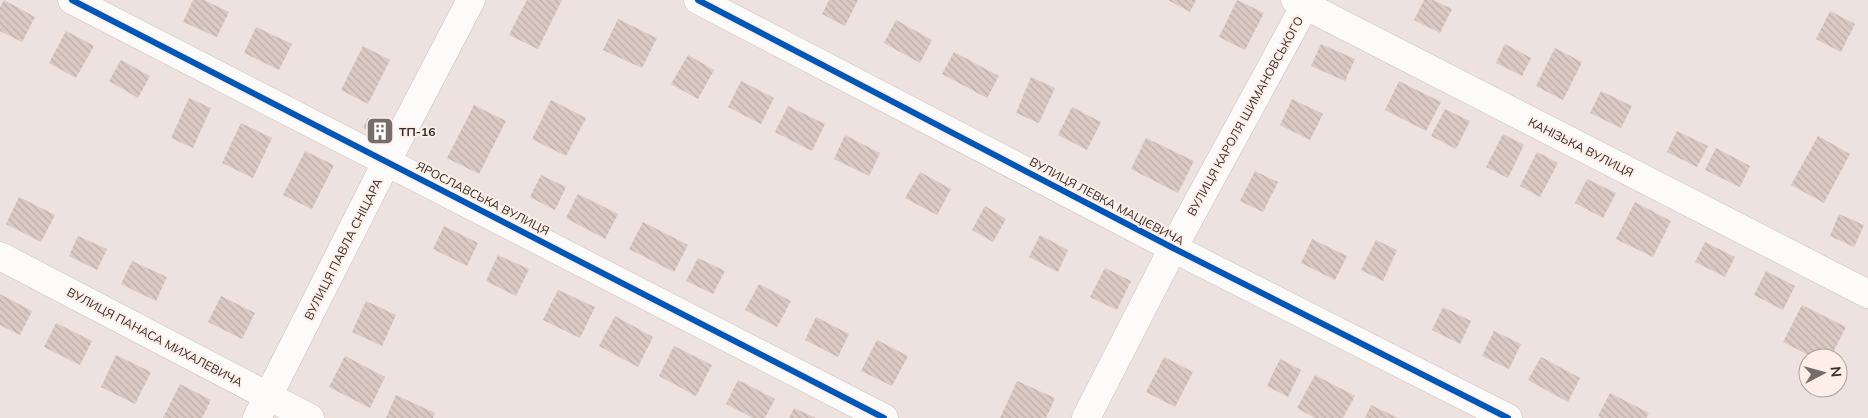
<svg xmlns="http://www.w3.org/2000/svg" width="1868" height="418" viewBox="0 0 1868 418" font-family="Mulish,sans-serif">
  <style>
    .building { fill: url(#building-back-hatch) }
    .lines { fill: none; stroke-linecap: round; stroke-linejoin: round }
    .minor-casing { stroke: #c8c0bd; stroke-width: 29 }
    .minor { stroke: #fcfbfa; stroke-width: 28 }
    .cycleway-casing { stroke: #fdeee8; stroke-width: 9 }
    .cycleway { stroke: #0057b8; stroke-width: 6 }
    .labels { text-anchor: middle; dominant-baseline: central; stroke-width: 4; stroke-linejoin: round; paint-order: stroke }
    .street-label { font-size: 12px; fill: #352e2b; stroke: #fdeee8 }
    .poi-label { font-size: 12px; font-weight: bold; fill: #352e2b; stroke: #fdeee8; text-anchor: start }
  </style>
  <defs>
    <pattern id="building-back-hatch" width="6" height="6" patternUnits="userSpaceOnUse" patternTransform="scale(1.25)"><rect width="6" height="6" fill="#dbc9c3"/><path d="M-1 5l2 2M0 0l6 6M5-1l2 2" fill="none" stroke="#bdada8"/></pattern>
  </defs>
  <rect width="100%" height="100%" fill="#ede2df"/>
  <g class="building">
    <polygon points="4,0 35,17 22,42 0,31 0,7"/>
    <polygon points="193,0 204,0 229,12 217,37 183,22"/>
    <polygon points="527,0 562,0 538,49 509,35"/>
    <polygon points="829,0 858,0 845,26 822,14"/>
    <polygon points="1168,0 1196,0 1190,12"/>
    <polygon points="1237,0 1264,13 1245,50 1219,37"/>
    <polygon points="1424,0 1433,0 1452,9 1440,33 1414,20"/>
    <polygon points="1830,11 1855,24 1841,52 1816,39"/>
    <polygon points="618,19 657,38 642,68 603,50"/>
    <polygon points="896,20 932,40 920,63 884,43"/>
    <polygon points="256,27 292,44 279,70 244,53"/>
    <polygon points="66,31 94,46 76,78 49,63"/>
    <polygon points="1321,44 1355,59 1345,81 1311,66"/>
    <polygon points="1505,44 1531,58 1522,76 1496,63"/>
    <polygon points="363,46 390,60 368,104 341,90"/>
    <polygon points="1555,48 1582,62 1563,100 1536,86"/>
    <polygon points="954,52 999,76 987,98 942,74"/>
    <polygon points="688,55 714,70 698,99 671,84"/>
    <polygon points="121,60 150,76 138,98 109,81"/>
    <polygon points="1031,77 1055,88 1039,123 1016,113"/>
    <polygon points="741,81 774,98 761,124 728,107"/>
    <polygon points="1399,81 1441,102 1426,131 1385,110"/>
    <polygon points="1601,91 1632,106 1621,128 1590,113"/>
    <polygon points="189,98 211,108 193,148 171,138"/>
    <polygon points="1292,99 1323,114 1310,140 1280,125"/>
    <polygon points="551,100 586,118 566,156 532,139"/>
    <polygon points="474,105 506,121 479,174 447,158"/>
    <polygon points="788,106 825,124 812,151 775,132"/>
    <polygon points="1072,107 1101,122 1087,150 1058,135"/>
    <polygon points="1445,109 1470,121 1456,149 1431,136"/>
    <polygon points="368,118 376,123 370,132 363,128"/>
    <polygon points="241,123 272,138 253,178 222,163"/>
    <polygon points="379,124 386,128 380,138 373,133"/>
    <polygon points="1677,131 1708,146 1697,167 1667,152"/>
    <polygon points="1503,134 1524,145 1508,178 1486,167"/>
    <polygon points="845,135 880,153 869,176 834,159"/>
    <polygon points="1818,136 1850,154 1824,203 1791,185"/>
    <polygon points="1146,138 1194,161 1178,193 1131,169"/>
    <polygon points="1716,148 1750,166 1740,187 1705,170"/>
    <polygon points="305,151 334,165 312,209 283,195"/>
    <polygon points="1537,152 1558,163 1540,197 1520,186"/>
    <polygon points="1255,171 1278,182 1263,212 1240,201"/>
    <polygon points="920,172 951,189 937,215 905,198"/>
    <polygon points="541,175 566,187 555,210 530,197"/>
    <polygon points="1587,179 1616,193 1603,218 1575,203"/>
    <polygon points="578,194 618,214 605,239 566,218"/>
    <polygon points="19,197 55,215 41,242 6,224"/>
    <polygon points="1635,202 1671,221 1653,257 1616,239"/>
    <polygon points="985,206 1006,219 993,242 972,230"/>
    <polygon points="1839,214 1864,225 1854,247 1830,236"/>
    <polygon points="643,222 688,245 674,272 629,249"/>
    <polygon points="444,226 478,243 467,266 433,249"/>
    <polygon points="1040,235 1068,250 1058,272 1029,257"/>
    <polygon points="78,236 107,249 97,270 69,256"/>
    <polygon points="1312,239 1347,256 1335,280 1301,263"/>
    <polygon points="1376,240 1397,250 1383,281 1361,270"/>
    <polygon points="1705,242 1735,257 1725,277 1695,262"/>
    <polygon points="498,255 529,269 516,296 486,281"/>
    <polygon points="698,258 725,271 713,294 686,281"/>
    <polygon points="132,261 167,277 156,301 121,284"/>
    <polygon points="1105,268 1131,281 1117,310 1090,297"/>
    <polygon points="1766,271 1795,286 1783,310 1754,295"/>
    <polygon points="759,284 791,301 777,327 745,310"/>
    <polygon points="558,290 595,307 580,338 543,320"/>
    <polygon points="0,294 32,311 20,335 0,325"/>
    <polygon points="221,296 255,313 242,339 208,322"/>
    <polygon points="366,301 396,315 382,346 352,332"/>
    <polygon points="1802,305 1846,327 1830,358 1814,358 1783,342"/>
    <polygon points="1443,307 1471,321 1460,344 1432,330"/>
    <polygon points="615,316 653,337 638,367 599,346"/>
    <polygon points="816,317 849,334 838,357 805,340"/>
    <polygon points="56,323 92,341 80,365 44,347"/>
    <polygon points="1494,331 1521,344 1509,369 1482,356"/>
    <polygon points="877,340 908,356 892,386 861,371"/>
    <polygon points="674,346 712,365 696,396 659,376"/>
    <polygon points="116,355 151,372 135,404 101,387"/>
    <polygon points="345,356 385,377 370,408 329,387"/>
    <polygon points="1164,357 1193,372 1175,407 1146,392"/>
    <polygon points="1541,357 1580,378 1568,402 1528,380"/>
    <polygon points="1280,359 1301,370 1288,397 1267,386"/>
    <polygon points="1315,375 1355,396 1343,418 1315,418 1297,408"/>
    <polygon points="738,380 775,399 765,418 753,418 726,404"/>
    <polygon points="1017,381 1055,398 1046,418 1000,418"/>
    <polygon points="180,384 211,400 202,418 163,418"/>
    <polygon points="1610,393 1649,413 1646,418 1603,418 1598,416"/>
    <polygon points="396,395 435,413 433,418 386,418"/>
    <polygon points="1371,405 1398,418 1365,418"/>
    <polygon points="794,408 816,418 789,418"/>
  </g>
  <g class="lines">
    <g class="minor-casing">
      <g id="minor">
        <polyline points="72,0 884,418"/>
        <polyline points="698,0 1173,248 1508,418"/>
        <polyline points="1295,0 1868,294"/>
        <polyline points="0,256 310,418"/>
        <polyline points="257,418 387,161 471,0"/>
        <polyline points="1086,418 1173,248 1308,0"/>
      </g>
    </g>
    <use href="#minor" class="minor"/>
    <g class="cycleway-casing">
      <g id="cycleway">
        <polyline points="72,0 884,418"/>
        <polyline points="698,0 1173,248 1508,418"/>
      </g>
    </g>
    <use href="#cycleway" class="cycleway"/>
  </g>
  <defs>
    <g id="building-square" transform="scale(1.4375)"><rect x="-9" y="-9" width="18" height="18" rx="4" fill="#756d6a" stroke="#fdeee8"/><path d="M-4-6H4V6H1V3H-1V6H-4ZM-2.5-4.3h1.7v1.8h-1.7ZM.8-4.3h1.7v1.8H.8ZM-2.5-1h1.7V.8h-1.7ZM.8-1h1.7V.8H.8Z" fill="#fff"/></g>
  </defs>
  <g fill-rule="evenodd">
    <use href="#building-square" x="380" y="131"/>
  </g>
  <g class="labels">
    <g class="street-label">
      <text transform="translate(1245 116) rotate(-61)">ВУЛИЦЯ КАРОЛЯ ШИМАНОВСЬКОГО</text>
      <text transform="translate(1581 147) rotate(27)">КАНІЗЬКА ВУЛИЦЯ</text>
      <text transform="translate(483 198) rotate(27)">ЯРОСЛАВСЬКА ВУЛИЦЯ</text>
      <text transform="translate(1107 201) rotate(28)">ВУЛИЦЯ ЛЕВКА МАЦІЄВИЧА</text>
      <text transform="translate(343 249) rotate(-63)">ВУЛИЦЯ ПАВЛА СНІЦАРА</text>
      <text transform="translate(155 337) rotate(28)">ВУЛИЦЯ ПАНАСА МИХАЛЕВИЧА</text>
    </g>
    <g class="poi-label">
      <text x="399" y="131">ТП-16</text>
    </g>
  </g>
  <g transform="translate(1823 373) rotate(84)"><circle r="24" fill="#fdeee8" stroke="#ada19c"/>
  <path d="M0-4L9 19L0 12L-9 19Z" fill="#756d6a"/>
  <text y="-8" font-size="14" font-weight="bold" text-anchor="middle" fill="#352e2b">N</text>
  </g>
</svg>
